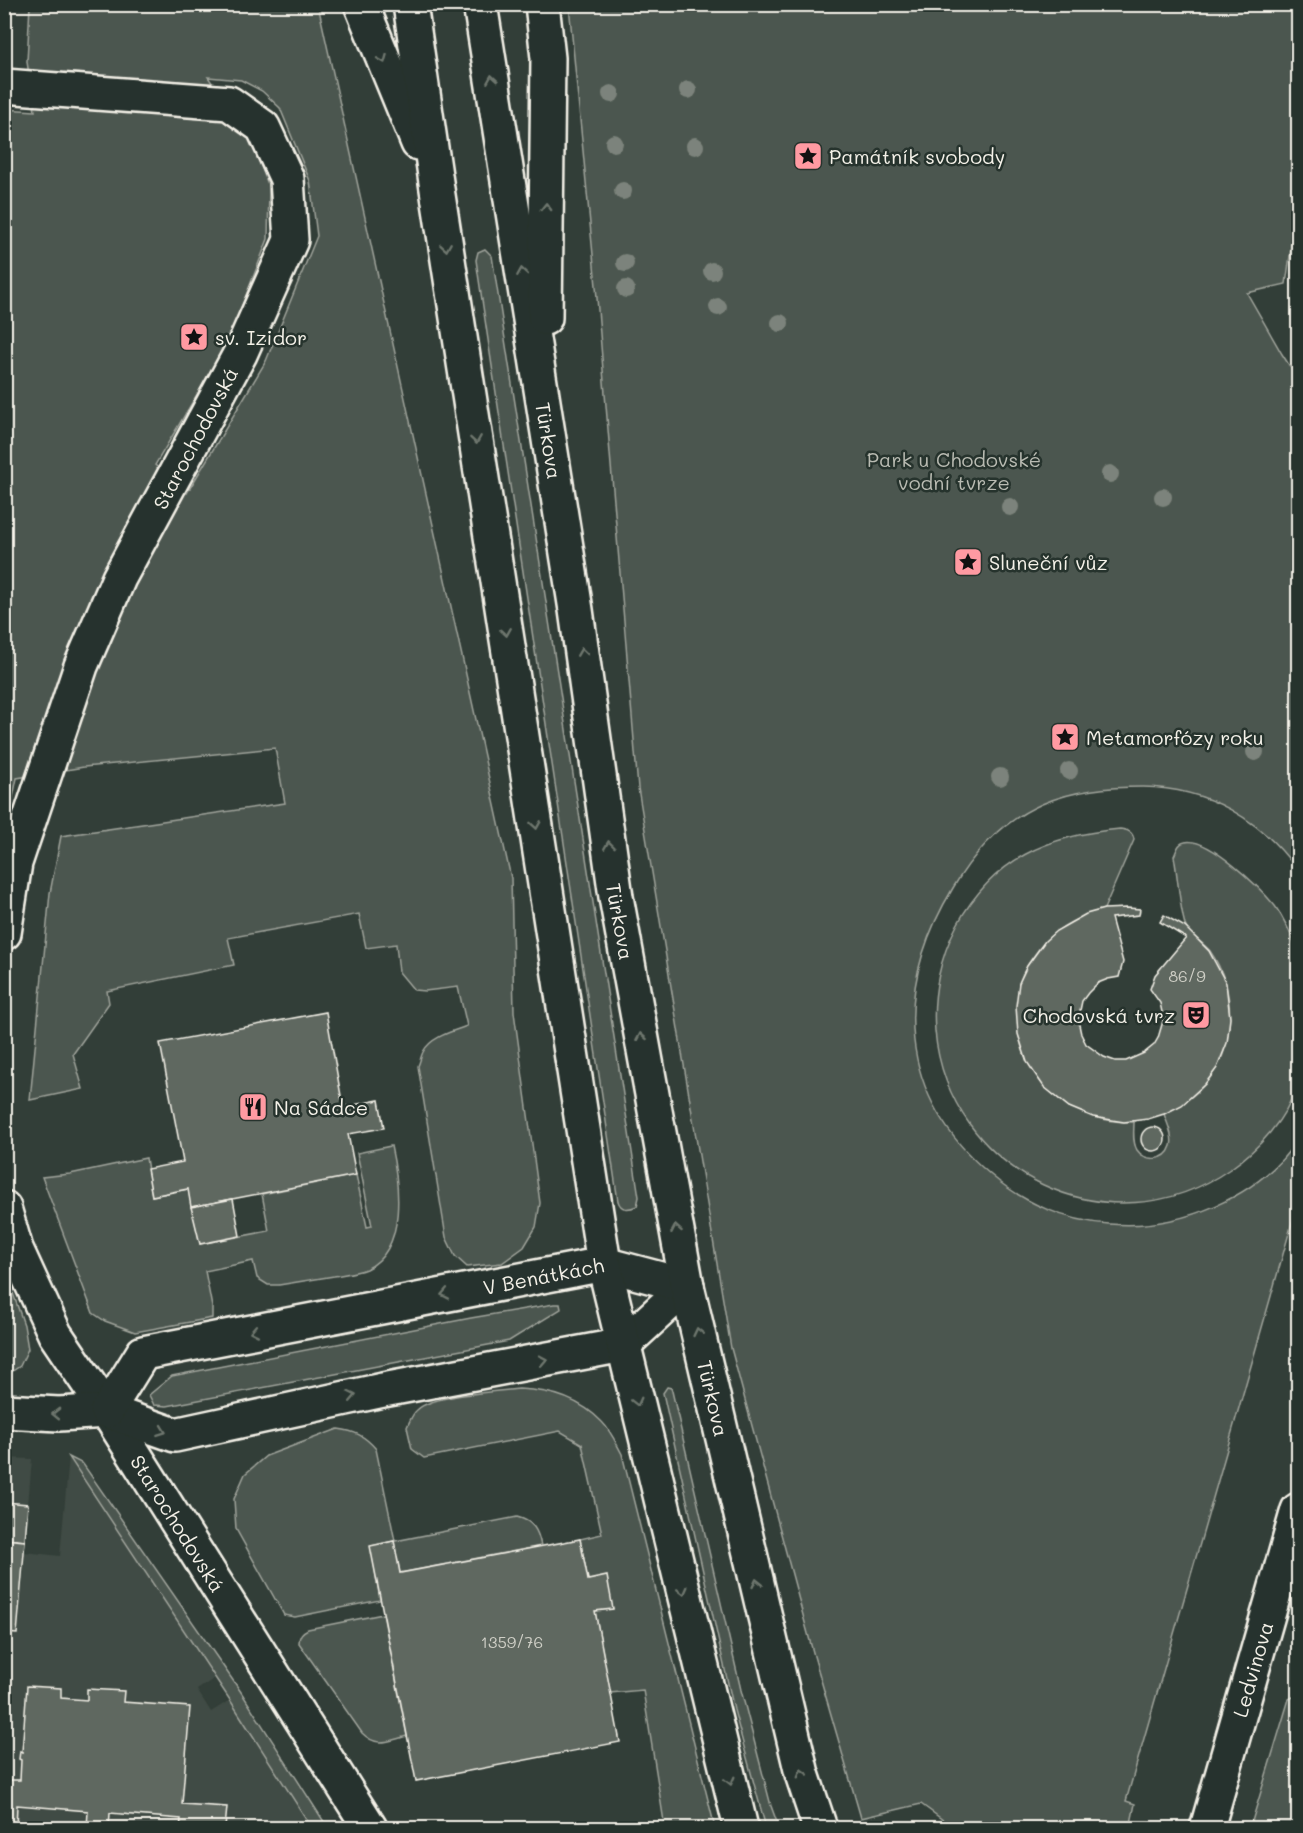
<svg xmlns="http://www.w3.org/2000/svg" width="1303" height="1833" viewBox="0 0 1303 1833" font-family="Mali,sans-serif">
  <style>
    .built { fill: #404b44 }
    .green { fill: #4c564f; stroke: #a0a49c; stroke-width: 1.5; fill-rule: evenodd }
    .building { fill: #5f6861; stroke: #f4f1e8; stroke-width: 1.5 }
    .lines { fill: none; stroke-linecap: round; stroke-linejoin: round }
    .minor-casing { stroke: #f4f1e8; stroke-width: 38 }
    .secondary-casing { stroke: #f4f1e8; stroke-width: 38 }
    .minor { stroke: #26332d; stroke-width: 33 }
    .secondary { stroke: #26332d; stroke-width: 33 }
    .tree { fill: #7c837b }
    .oneway { stroke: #6e766e }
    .labels { text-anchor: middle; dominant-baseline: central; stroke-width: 5; stroke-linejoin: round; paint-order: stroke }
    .number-label { font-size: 16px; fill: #cfcfc6 }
    .poi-label { font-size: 20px; fill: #f4f1e8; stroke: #26332d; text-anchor: start }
    .street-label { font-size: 20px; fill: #f4f1e8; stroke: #26332d }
    .park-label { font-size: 20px; fill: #b9bbb2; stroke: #26332d }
  </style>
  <rect width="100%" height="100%" fill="#323e38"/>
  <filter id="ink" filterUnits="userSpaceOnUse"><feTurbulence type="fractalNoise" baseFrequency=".0167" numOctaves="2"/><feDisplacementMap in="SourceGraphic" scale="12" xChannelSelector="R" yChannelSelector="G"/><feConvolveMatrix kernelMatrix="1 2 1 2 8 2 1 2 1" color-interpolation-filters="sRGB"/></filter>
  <g filter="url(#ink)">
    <polygon class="built" points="69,1457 215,1678 197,1690 211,1712 230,1700 312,1828 5,1828 4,1458 32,1459 24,1552 60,1556"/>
    <g class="green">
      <path d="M30,5H318L511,878L514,1012L540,1203L536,1227L524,1247L502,1263L467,1267L455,1256L446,1237L418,1066C420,1062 421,1056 423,1052C430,1037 453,1031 467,1026L458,987L425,991L414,990L399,972L396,944L366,948L359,914L228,938L234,965L107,991L109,1003L73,1054L83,1089L30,1100L50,893L61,836L285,803L275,748L84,767L17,778L5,835L4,109L35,111L27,62ZM208,77L241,80L262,91L280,108L310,181L317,236L266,361L187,493L155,465L227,344L268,239L269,187L251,140Z"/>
      <path d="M569,5H1298V199L1286,284L1247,293L1282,354L1298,379V871C1261,819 1208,788 1143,787C1108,787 1074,790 1042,804C1003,821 974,852 953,888C892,989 897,1096 991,1175C1024,1203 1065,1221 1109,1224C1179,1230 1259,1198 1298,1139V1202L1126,1801L1135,1804L1130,1828H954L921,1804L861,1818L814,1656L731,1348L638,788L596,286Z"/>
      <path d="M485,249L492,256L639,1197L637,1206C630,1209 621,1211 618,1201L476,260L478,252Z"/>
      <path d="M1120,829C1128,830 1133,832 1134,840L1104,909C1074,918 1051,930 1033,957C1028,964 1023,972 1020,981C1018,989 1019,1000 1019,1008C1018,1017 1017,1027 1019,1036C1030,1090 1079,1123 1134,1122C1134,1131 1132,1142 1137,1150C1145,1162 1166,1162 1171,1146C1174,1137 1167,1123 1164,1114C1179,1106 1194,1097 1205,1084C1237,1048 1237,990 1210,951C1203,942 1188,935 1185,925C1179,903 1178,878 1174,856C1177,850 1178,843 1185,842C1208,836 1261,889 1275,906C1285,920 1292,936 1298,952C1298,984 1298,1016 1298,1047C1298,1059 1301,1074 1297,1085C1286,1119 1259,1149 1230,1169C1111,1252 948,1174 935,1031C932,995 940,957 957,925C993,859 1048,835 1120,829Z"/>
      <path d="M391,1146C399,1182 408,1250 366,1269C356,1273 344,1274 334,1276C316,1279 297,1282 279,1285H268L257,1278L253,1261L205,1271L212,1307V1318L135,1332L105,1321L93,1313L42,1177L70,1174L146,1158L152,1196L188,1189L200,1244L269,1231L262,1194L356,1175L367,1227L372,1226L357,1153Z"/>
      <polygon points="4,1267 24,1325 28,1349 20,1366 5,1376"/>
      <polygon points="554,1304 560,1304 561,1309 509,1341 167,1406 154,1405 149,1395 172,1376 471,1318"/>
      <polygon points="667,1387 671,1388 672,1391 741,1690 771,1806 779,1828 766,1828 734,1710 663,1393"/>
      <path d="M519,1389C550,1390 580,1399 602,1422C611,1431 616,1443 622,1454L715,1828H665L643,1690L610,1693L595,1611L613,1608L588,1580L580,1539L602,1534L582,1444L560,1431L424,1458L412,1449L407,1427C410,1421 412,1414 417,1410C432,1395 497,1391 519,1389Z"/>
      <path d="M338,1429C355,1431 365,1436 376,1449L395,1541L517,1517C533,1521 538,1530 541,1546L400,1573L394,1541L371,1546L380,1600L295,1617L284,1615L236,1529L234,1499L245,1474L266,1456Z"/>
      <polygon points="69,1457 83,1464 241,1692 328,1828 312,1828 230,1700"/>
      <path d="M383,1614L407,1736C388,1741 377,1748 362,1733L299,1643C299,1635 302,1632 308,1629Z"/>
      <polygon points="1293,1697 1298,1697 1298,1828 1250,1828 1289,1699"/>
    </g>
    <g class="building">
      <polygon points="1127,908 1140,909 1139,915 1111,918 1123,962 1119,977 1108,979 1098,983 1088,993 1082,1001 1078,1020 1081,1034 1086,1044 1104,1057 1115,1061 1126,1061 1144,1053 1154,1045 1158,1038 1163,1021 1162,1012 1160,1003 1150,989 1155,975 1186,938 1160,922 1164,915 1185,927 1209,951 1226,983 1230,1018 1227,1043 1217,1068 1205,1084 1182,1105 1164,1114 1148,1119 1124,1122 1093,1117 1069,1107 1044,1087 1027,1062 1018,1034 1016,1006 1019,983 1027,966 1045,941 1056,931 1086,914 1104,909"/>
      <polygon points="326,1012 343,1107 379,1100 384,1128 348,1134 356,1175 191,1207 188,1189 152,1196 147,1169 183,1162 160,1043"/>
      <circle cx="1153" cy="1139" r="12"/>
      <polygon points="233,1199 240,1236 200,1244 191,1207"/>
      <polygon points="4,1502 28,1504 25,1541 4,1539"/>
      <polygon points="4,1539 25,1541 17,1634 4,1633"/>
      <polygon points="580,1539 588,1580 607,1576 613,1609 595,1611 620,1742 416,1781 370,1546 394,1541 400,1573"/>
      <polygon points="27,1686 61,1688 61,1698 87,1700 87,1689 124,1691 123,1702 190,1707 182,1804 227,1807 225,1828 180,1828 181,1819 110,1813 109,1828 87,1828 88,1811 17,1805 16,1828 4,1828 4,1780 20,1780 21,1760 19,1759 20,1751 22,1752"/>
    </g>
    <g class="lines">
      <g class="minor-casing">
        <g id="minor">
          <polyline points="4,86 229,103 263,127 287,179 291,240 240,354 119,578 81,666 15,863 4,933"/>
          <path id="s1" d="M4,1208L16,1249L55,1334L107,1411L370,1828"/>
          <polyline points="4,1411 59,1414 107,1411 175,1435 383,1390 623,1345 687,1286"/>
          <path id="s2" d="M107,1411L143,1353L604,1264L687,1286"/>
          <path id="s3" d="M1207,1828L1298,1510"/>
        </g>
      </g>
      <g class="secondary-casing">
        <g id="secondary">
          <polyline points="361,4 418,143"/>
          <polyline points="410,4 437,189 604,1264 741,1828"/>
          <path id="s4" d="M480,4L576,610L616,897L687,1286L802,1774L820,1828"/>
          <polyline points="542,4 548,58 545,318"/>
        </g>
      </g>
      <use href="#minor" class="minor"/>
      <use href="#secondary" class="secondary"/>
    </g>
    <g class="tree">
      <circle cx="688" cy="90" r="9"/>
      <circle cx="611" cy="94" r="9"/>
      <circle cx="614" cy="143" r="9"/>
      <circle cx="695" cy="146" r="9"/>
      <circle cx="623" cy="191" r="9"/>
      <circle cx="625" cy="263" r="9"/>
      <circle cx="712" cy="271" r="9"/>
      <circle cx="626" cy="289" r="9"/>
      <circle cx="718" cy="307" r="9"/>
      <circle cx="780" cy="323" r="9"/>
      <circle cx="1110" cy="474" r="9"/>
      <circle cx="1163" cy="497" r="9"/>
      <circle cx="1010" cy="507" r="9"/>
      <circle cx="1255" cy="752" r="9"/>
      <circle cx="1069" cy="771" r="9"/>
      <circle cx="1000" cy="777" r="9"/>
    </g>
    <defs><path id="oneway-chevron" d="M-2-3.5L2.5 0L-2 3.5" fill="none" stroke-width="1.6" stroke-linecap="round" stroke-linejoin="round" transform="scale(1.5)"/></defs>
    <g class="oneway">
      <use href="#oneway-chevron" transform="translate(383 59) rotate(68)"/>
      <use href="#oneway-chevron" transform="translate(492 79) rotate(-99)"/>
      <use href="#oneway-chevron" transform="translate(546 207) rotate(-89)"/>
      <use href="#oneway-chevron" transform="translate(446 247) rotate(81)"/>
      <use href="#oneway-chevron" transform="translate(522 272) rotate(-99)"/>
      <use href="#oneway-chevron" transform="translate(476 440) rotate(81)"/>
      <use href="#oneway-chevron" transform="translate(506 632) rotate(81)"/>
      <use href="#oneway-chevron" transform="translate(582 652) rotate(-98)"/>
      <use href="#oneway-chevron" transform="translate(536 825) rotate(81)"/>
      <use href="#oneway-chevron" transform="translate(609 845) rotate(-98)"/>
      <use href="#oneway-chevron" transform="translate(641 1037) rotate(-100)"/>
      <use href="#oneway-chevron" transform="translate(676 1229) rotate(-100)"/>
      <use href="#oneway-chevron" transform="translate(445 1294) rotate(169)"/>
      <use href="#oneway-chevron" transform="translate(254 1331) rotate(169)"/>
      <use href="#oneway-chevron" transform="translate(698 1332) rotate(-103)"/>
      <use href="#oneway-chevron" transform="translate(543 1360) rotate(-11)"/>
      <use href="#oneway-chevron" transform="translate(352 1396) rotate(-12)"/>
      <use href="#oneway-chevron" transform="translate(637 1402) rotate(76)"/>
      <use href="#oneway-chevron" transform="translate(56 1414) rotate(-179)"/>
      <use href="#oneway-chevron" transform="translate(162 1431) rotate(20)"/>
      <use href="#oneway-chevron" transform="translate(757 1583) rotate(-103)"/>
      <use href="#oneway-chevron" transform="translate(683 1591) rotate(76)"/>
      <use href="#oneway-chevron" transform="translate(802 1773) rotate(-106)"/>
      <use href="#oneway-chevron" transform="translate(730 1781) rotate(76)"/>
    </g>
  </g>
  <defs>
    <g id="sight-square" transform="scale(1.5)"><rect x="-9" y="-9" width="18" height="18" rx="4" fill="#ff9aa2" stroke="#26332d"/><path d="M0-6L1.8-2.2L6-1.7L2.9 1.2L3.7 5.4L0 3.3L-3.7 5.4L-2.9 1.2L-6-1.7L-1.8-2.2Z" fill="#111"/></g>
    <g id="theatre-square" transform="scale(1.5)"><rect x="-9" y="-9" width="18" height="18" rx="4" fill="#ff9aa2" stroke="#26332d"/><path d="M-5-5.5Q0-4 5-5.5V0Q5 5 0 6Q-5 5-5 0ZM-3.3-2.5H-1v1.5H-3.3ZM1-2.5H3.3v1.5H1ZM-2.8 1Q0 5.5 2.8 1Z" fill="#111"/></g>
    <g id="restaurant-square" transform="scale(1.5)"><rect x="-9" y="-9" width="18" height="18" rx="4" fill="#ff9aa2" stroke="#26332d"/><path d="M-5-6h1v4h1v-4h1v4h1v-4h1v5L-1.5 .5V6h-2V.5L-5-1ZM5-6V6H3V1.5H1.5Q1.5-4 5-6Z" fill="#111"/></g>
  </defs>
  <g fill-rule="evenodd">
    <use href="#sight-square" x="808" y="156"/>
    <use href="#sight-square" x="194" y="337"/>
    <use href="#sight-square" x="968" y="562"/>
    <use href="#sight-square" x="1065" y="737"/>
    <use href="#theatre-square" x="1196" y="1015"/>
    <use href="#restaurant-square" x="253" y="1107"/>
  </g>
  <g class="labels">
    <g class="number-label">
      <text x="1187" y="975">86/9</text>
      <text x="512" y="1641">1359/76</text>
    </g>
    <g class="poi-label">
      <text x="829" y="156">Památník svobody</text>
      <text x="215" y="337">sv. Izidor</text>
      <text x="989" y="562">Sluneční vůz</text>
      <text x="1086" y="737">Metamorfózy roku</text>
      <text x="1175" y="1015" text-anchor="end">Chodovská tvrz</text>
      <text x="274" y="1107">Na Sádce</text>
    </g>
    <g class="street-label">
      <text transform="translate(195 438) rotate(-62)">Starochodovská</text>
      <text stroke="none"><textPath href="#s4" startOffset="442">Türkova</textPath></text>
      <text stroke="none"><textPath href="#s4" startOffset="928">Türkova</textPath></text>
      <text stroke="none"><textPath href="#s2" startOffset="476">V Benátkách</textPath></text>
      <text stroke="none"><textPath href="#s4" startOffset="1414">Türkova</textPath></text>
      <text stroke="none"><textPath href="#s1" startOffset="362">Starochodovská</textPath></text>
      <text stroke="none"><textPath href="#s3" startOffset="165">Ledvinova</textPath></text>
    </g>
    <g class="park-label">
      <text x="954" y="459">Park u Chodovské<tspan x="954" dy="23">vodní tvrze</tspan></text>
    </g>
  </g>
  <rect width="1303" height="1833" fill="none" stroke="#26332d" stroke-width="24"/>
  <rect x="12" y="12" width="1279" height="1809" fill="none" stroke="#f4f1e8" stroke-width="2" filter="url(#ink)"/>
</svg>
